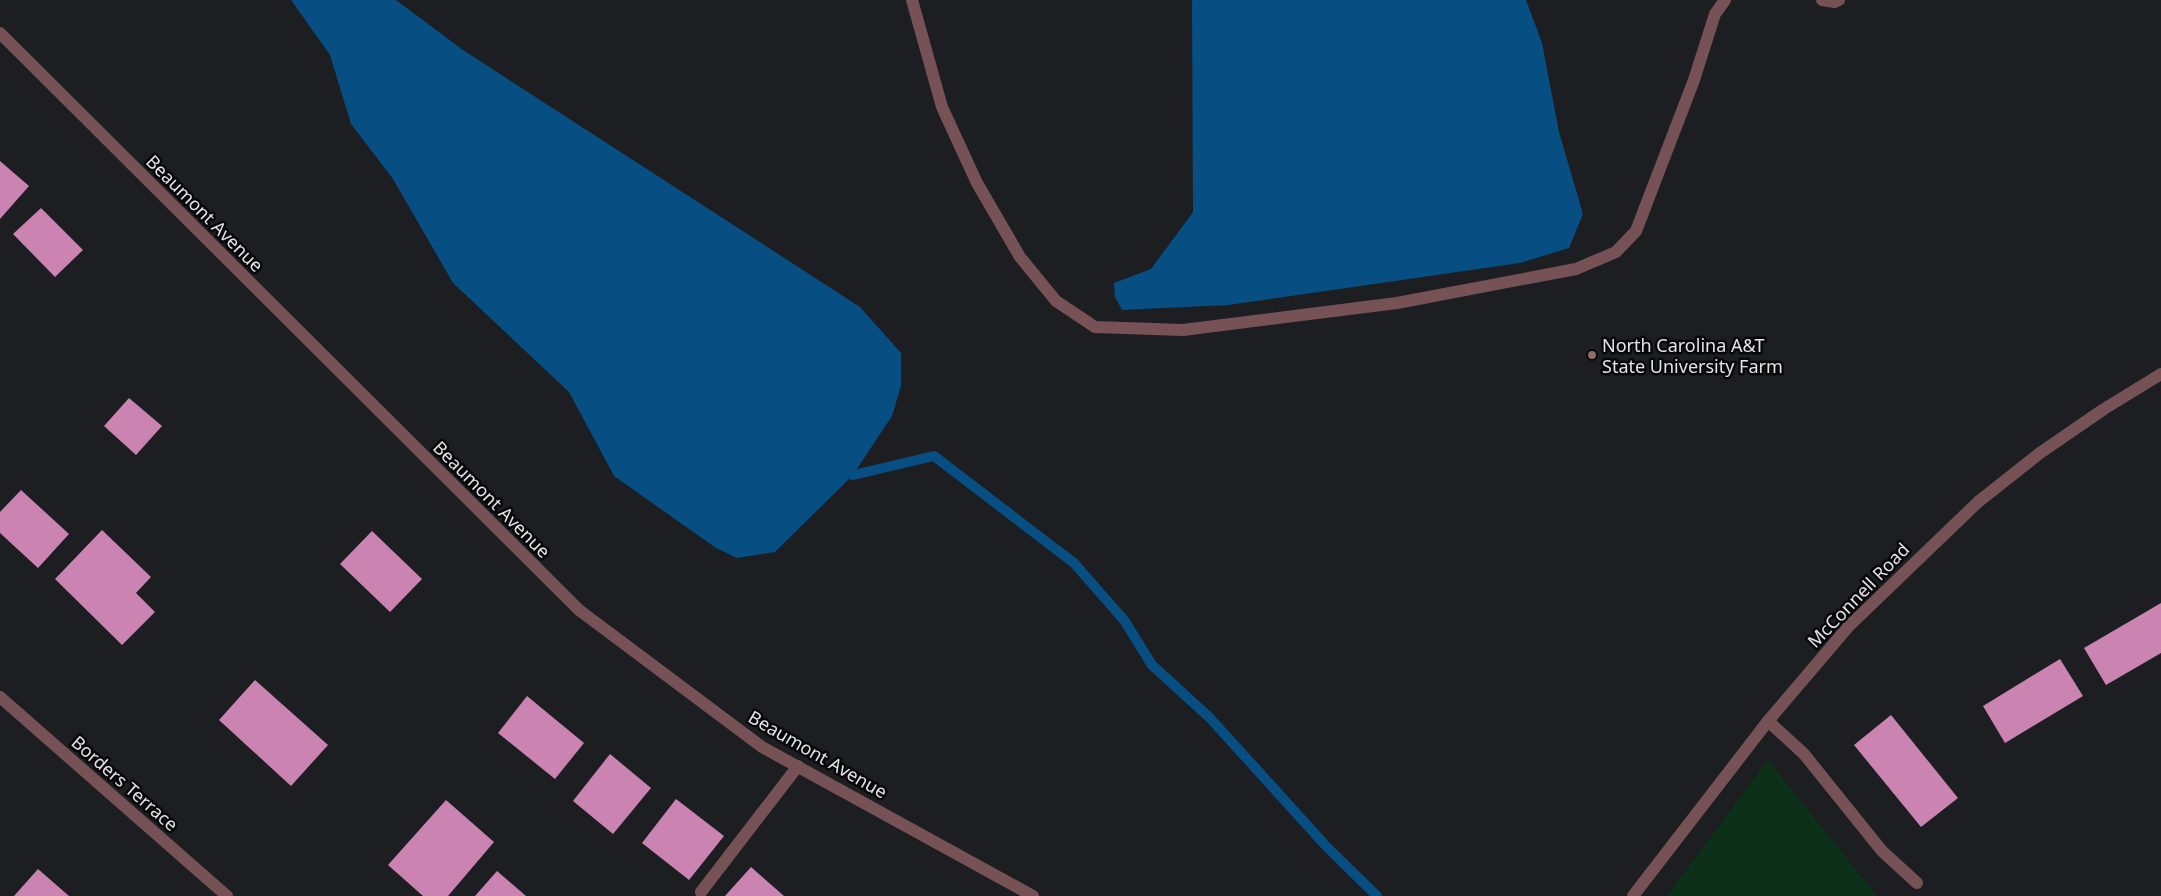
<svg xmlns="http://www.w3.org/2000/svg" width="2161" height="896" viewBox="0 0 2161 896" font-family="'Noto Sans',sans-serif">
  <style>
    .green { fill: #0d3019 }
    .water { fill: #074e82 }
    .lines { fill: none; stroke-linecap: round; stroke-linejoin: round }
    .stream { stroke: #074e82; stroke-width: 10 }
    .building { fill: #cb83b2 }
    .service { stroke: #765256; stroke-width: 12 }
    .minor { stroke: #765256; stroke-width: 12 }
    .tertiary { stroke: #765256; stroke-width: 12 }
    .education-dot { fill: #8d6e63; stroke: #08080a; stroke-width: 2 }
    .labels { text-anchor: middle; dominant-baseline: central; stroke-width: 5; stroke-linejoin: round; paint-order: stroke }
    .street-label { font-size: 18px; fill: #e2e3e5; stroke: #08080a }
    .poi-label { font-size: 18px; fill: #e2e3e5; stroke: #08080a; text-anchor: start }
  </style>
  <rect width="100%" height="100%" fill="#1d1e21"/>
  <polygon class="green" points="1768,760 1877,896 1667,896"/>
  <g class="water">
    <polygon points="291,0 396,0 463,50 860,307 901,353 901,386 892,416 853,475 775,552 737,558 716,548 614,476 569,392 453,283 393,179 351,124 330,55"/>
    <polygon points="1192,0 1526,0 1542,43 1559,132 1583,214 1569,248 1520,263 1228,305 1122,310 1115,297 1114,283 1151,269 1193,212"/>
  </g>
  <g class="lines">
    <polyline class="stream" points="843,466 853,475 934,456 1074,563 1124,620 1152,665 1210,718 1326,846 1377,896"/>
  </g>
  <g class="building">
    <polygon points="0,161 29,186 0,219"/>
    <polygon points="41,208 83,250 55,277 13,234"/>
    <polygon points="129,398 162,426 136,455 104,426"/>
    <polygon points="21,490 69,534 38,568 0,533 0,512"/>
    <polygon points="102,530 151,577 136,593 155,612 122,645 55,579"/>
    <polygon points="372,531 422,579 390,612 340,564"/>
    <polygon points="2161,603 2161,653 2106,685 2084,648"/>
    <polygon points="2060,659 2083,696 2005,743 1983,706"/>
    <polygon points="255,680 328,745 291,786 219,720"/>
    <polygon points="527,696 584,743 555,779 498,733"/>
    <polygon points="1891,715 1958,798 1921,827 1854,745"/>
    <polygon points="610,754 651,788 613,834 573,801"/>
    <polygon points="676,799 724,836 689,880 642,843"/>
    <polygon points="446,800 494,842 448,896 423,896 388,865"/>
    <polygon points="751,867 784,896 725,896"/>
    <polygon points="38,869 69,896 14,896"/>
    <polygon points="497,871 526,896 475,896"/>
  </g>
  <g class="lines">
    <g class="service">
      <polyline points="912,0 942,107 977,183 1020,257 1056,301 1095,327 1183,330 1397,303 1576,269 1616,252 1636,231 1694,80 1715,14 1725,0"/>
      <polyline points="1822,0 1835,2 1839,0"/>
      <polyline points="1768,721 1804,754 1882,851 1917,883"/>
      <polyline points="701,892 798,766"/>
    </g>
    <g class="minor">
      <polyline points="0,33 579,610 762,747 1033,896"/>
      <polyline points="0,697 227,896"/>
    </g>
    <polyline class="tertiary" points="1633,896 1768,721 1848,627 1978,502 2040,453 2104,409 2161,374"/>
  </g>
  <circle class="education-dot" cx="1592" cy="355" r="5"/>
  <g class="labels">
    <g class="street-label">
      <text transform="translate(205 213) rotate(45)">Beaumont Avenue</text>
      <text transform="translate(492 499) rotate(45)">Beaumont Avenue</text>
      <text transform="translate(1858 595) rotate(-46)">McConnell Road</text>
      <text transform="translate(818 754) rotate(30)">Beaumont Avenue</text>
      <text transform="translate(125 783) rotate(41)">Borders Terrace</text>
    </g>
    <g class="poi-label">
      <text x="1602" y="345">North Carolina A&amp;T<tspan x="1602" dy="21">State University Farm</tspan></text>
    </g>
  </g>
</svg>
